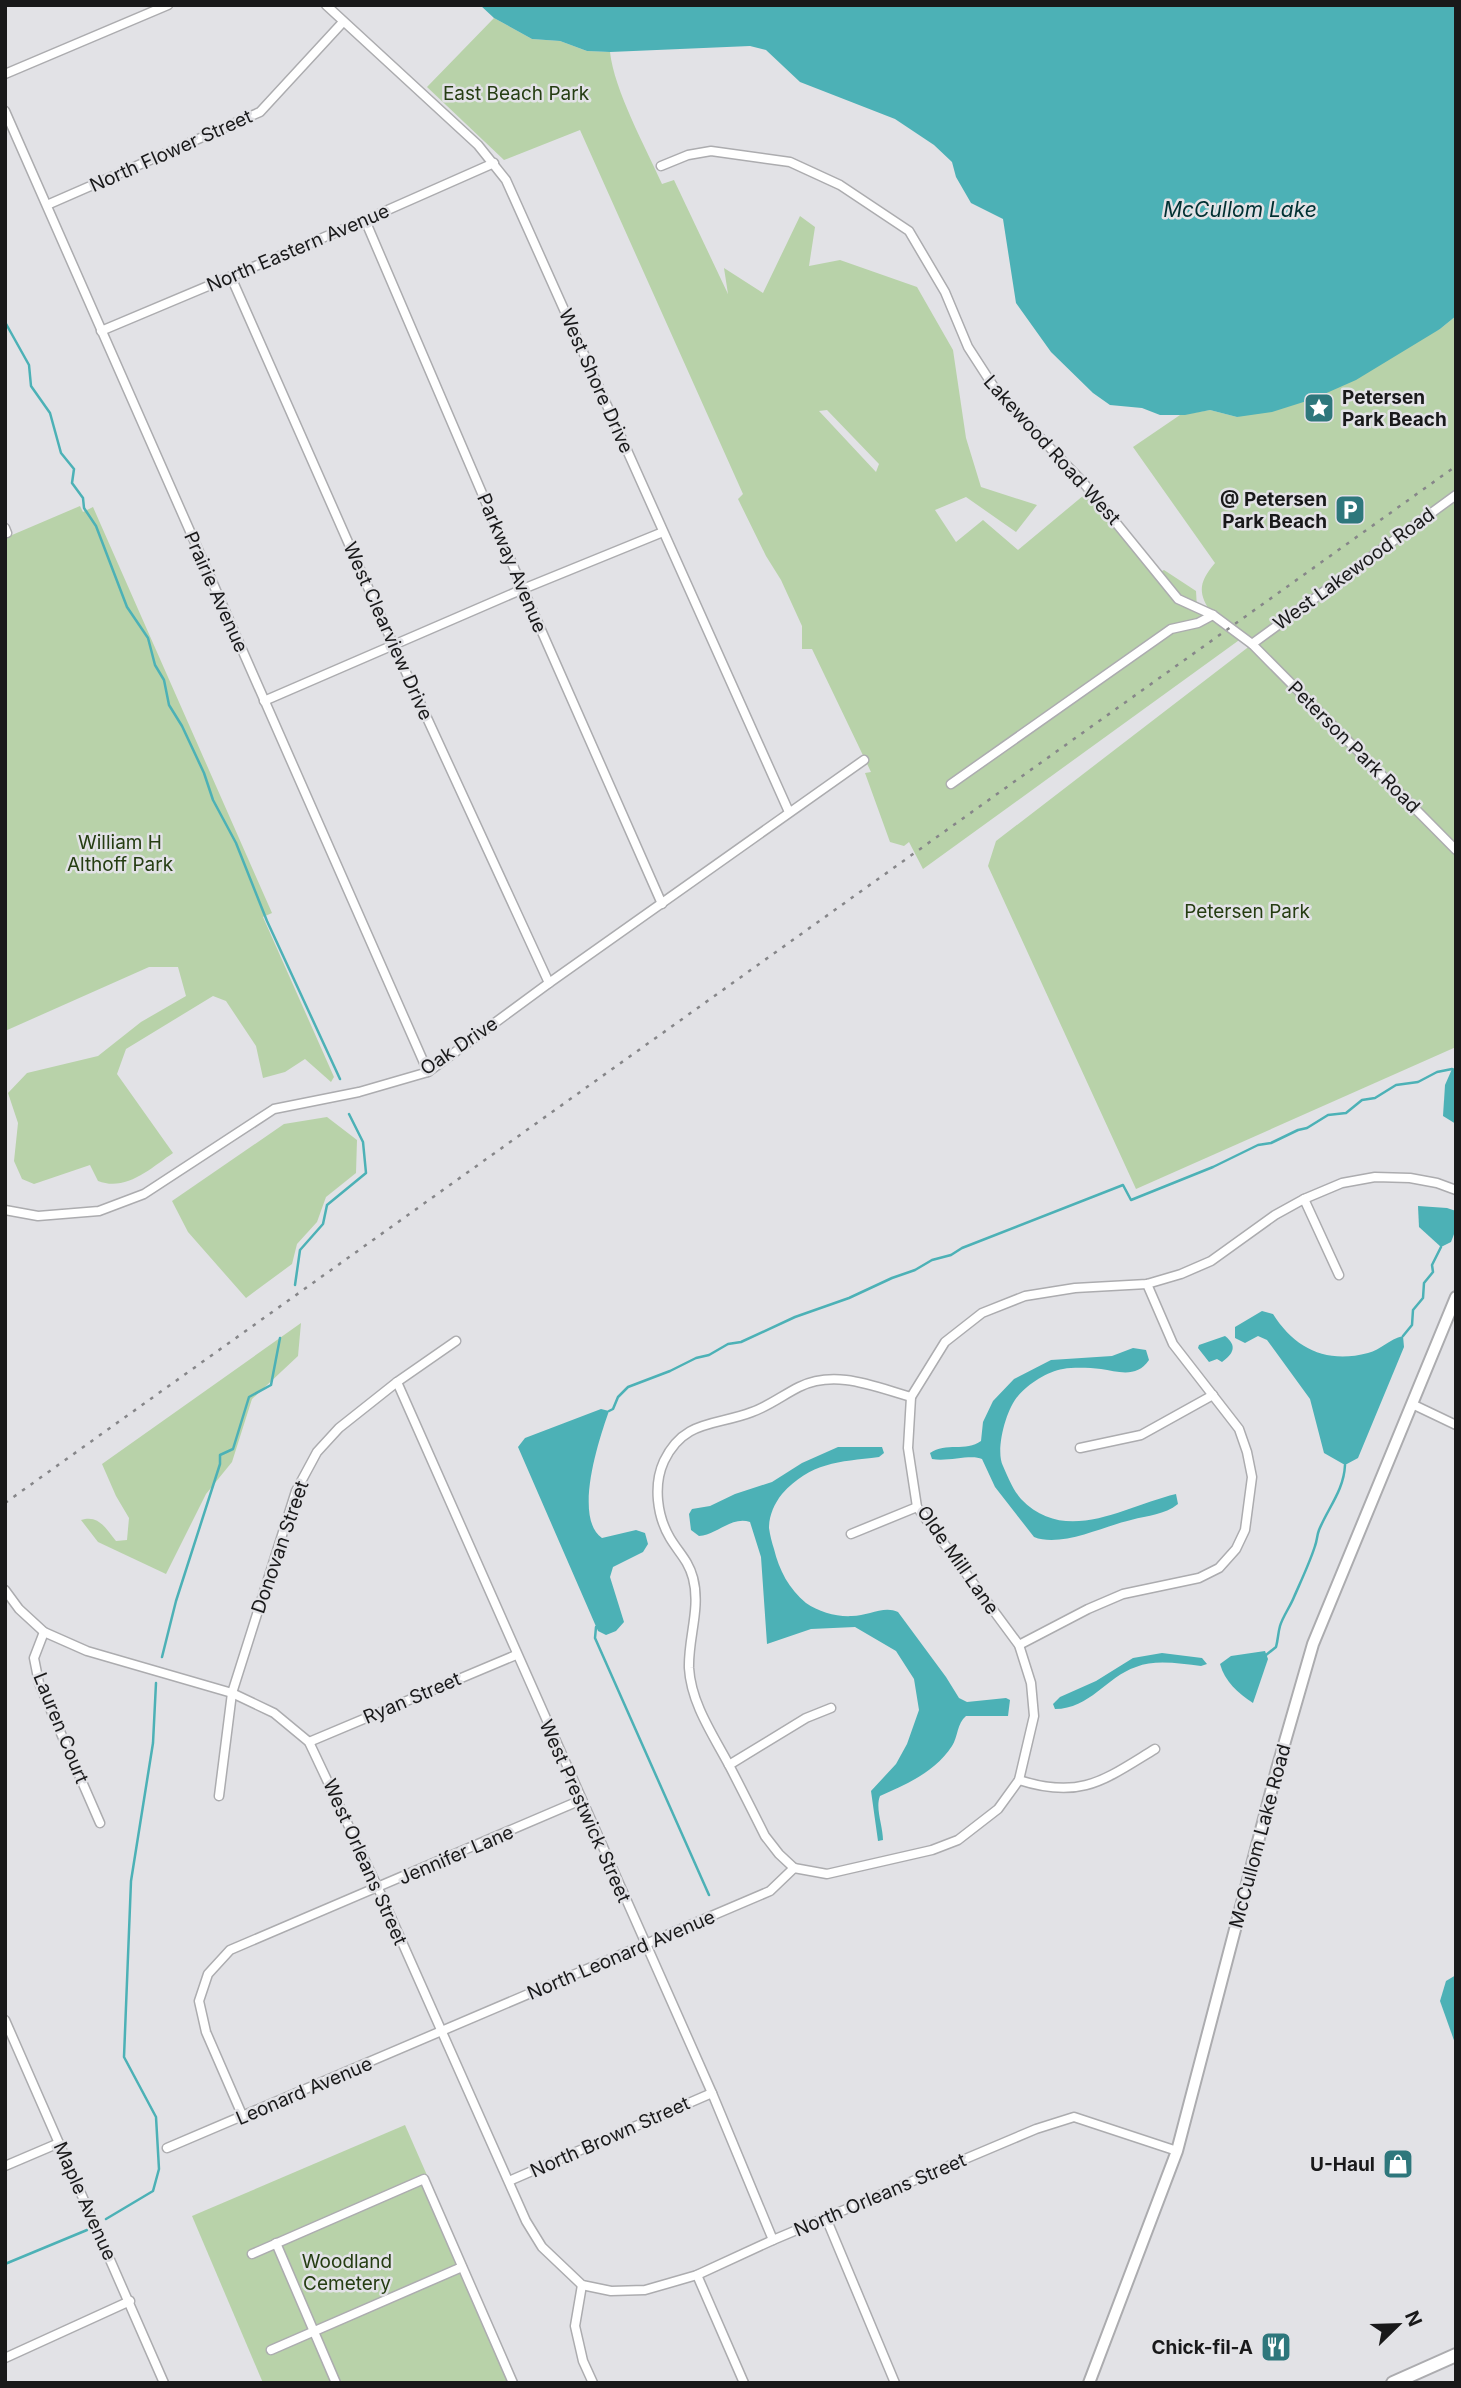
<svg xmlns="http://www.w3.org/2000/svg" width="1461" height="2388" viewBox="0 0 1461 2388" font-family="Inter,sans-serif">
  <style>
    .green { fill: #b8d2a9; fill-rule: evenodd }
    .water { fill: #4cb1b6 }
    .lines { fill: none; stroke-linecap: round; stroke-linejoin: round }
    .stream { stroke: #4cb1b6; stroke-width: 2.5 }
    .street-casing { stroke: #acacaf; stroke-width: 11 }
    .secondary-casing { stroke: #acacaf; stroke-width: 14 }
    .primary-casing { stroke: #acacaf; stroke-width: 16 }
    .street { stroke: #fff; stroke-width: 8 }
    .secondary { stroke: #fff; stroke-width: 10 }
    .primary { stroke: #fff; stroke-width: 12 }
    .rail { stroke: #868689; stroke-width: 2.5; stroke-dasharray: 3.5 7; stroke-linecap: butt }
    .labels { text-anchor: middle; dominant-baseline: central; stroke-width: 5; stroke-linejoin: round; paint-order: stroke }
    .park-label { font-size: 19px; fill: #253d12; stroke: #e2e2e6 }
    .street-label { font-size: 19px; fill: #19191a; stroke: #e2e2e6 }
    .poi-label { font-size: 19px; font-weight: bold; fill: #19191a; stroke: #e2e2e6; text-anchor: end }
    .water-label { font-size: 21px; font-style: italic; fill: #003032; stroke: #e2e2e6 }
  </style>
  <rect width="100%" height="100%" fill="#e2e2e6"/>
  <g class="green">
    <path d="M494,18L532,39L560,41L587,51L610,52C614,90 646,148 662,184L674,180L728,294L724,268L763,293L800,216L815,227L809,266L840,260L917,287L953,350L966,438L981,487L1037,505L1016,532L966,497L935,510L956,542L983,520L1018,550L1090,490L1158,573L1164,570L1196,591L1197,608L1212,614C1197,593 1199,582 1215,563L1133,447L1180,415L1210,410L1237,417L1440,329L1456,316V1047L1136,1189L988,866L996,841L1251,645L1242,638L923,869L909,842L904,846L890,842L865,773L871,772L812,649H802V626L781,580L766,556L738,499L743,494L580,130L504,160L427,87ZM827,410L879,464L876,472L819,411Z"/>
    <path d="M80,506L83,512L93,507L272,913L263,917L334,1077L331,1082L305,1059L285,1072L263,1078L256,1046L226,1001L213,996L126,1049L117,1074L173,1153C151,1168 126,1192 98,1181L90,1165L34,1184L22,1179L14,1161L18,1123L8,1093L27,1073L98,1056L141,1022L186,996L178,967H149L5,1031V538Z"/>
    <polygon points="327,1117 357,1140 356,1173 326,1197 317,1222 297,1244 292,1264 246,1298 188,1232 172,1201 284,1124"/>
    <path d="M301,1323L298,1356L252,1399L232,1462L206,1494L166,1574L98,1542L81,1520C99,1514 106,1529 116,1541L127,1540L129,1518L116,1496L102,1464Z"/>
    <polygon points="405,2125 518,2383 263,2383 192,2216"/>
  </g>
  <g class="water">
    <polygon points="480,5 1456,5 1456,316 1440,329 1356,380 1313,399 1272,412 1237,417 1210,410 1185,415 1160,415 1142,408 1110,405 1093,393 1051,352 1016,303 1003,219 971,203 956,177 952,162 934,145 895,119 800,82 766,50 750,46 610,52 587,51 560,41 532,39 494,18"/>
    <polygon points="1456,1067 1456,1124 1443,1116 1445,1085 1452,1069"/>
    <polygon points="1418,1206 1447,1208 1456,1211 1456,1229 1451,1242 1441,1247 1419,1227"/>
    <path d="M1262,1311L1273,1314C1295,1349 1327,1364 1368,1353C1381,1350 1389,1339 1403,1336L1404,1347L1358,1458L1345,1465L1324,1453L1310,1399L1267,1340L1258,1336L1245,1343L1235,1338V1327Z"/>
    <path d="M1225,1336C1238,1346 1233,1354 1222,1362L1217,1359L1209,1362L1198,1348L1199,1345Z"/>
    <path d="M1133,1348L1146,1350L1149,1360C1137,1378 1119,1372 1101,1369C1090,1368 1075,1367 1063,1369C1048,1371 1028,1384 1018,1396C1006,1409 995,1451 1003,1466C1008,1477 1013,1490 1021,1499C1066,1546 1125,1506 1176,1494L1178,1504C1164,1515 1149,1515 1131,1520C1104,1526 1061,1548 1034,1537L995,1487L982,1459C971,1454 948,1462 932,1459L930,1453C946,1442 966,1452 981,1441L983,1422L993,1401L1014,1379L1051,1360L1112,1356Z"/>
    <path d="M601,1409L609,1411C599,1439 573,1518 602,1538L636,1530L645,1533L648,1544L643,1552L613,1567L610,1577L624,1622L616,1631L606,1635L598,1631L518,1447L525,1438Z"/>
    <path d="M838,1447H882L884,1453L879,1457C838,1462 811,1462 782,1494C774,1504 769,1516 769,1528C770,1535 772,1543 774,1549C779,1570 789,1589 806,1603C819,1612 837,1617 852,1616C868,1616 884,1605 898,1612L946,1677L959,1698L967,1702L1006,1698L1010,1700L1008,1716H966C957,1723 958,1737 952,1746C935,1772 907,1784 880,1796C875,1808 883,1826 883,1840L878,1841L871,1791L896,1764L907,1744L919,1710L914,1679L896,1651L855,1627L811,1629L767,1644L761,1557L750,1522C731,1516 717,1535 699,1536L691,1530L689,1514L692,1509L710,1506L735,1494L772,1482L802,1463Z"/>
    <path d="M1265,1651L1268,1659L1253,1703C1238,1693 1225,1682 1220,1664L1231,1656Z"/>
    <path d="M1162,1653L1202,1658L1207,1664L1201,1666C1180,1664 1156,1659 1136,1667C1106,1677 1090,1709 1055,1709L1053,1704L1060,1697L1096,1681L1133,1658Z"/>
    <polygon points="1456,1975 1456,2046 1440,2001 1446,1981"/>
  </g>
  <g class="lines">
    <g class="stream">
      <polyline points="5,322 29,365 31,386 50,413 61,453 74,469 72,483 83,498 84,508 96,526 127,607 148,638 155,665 164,680 169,705 182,726 204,773 213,800 236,843 267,921 340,1079"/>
      <polyline points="295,1285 300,1250 323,1224 327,1205 366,1173 363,1142 349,1114"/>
      <polyline points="1403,1336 1412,1325 1413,1310 1423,1298 1424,1283 1433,1272 1432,1265 1441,1247"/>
      <polyline points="609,1411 613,1409 618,1397 628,1387 670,1371 696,1358 709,1355 728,1344 741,1342 795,1317 849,1298 892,1278 915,1270 932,1260 951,1255 962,1248 1123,1185 1131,1200 1213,1167 1258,1145 1271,1143 1298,1130 1307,1128 1328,1115 1346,1113 1362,1100 1375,1098 1396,1085 1418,1082 1437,1072 1452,1069"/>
      <polyline points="596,1627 595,1638 709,1895"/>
      <path d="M1266,1655L1276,1647C1278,1640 1278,1633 1280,1626C1283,1616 1290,1607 1294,1597C1301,1581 1310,1562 1315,1546C1317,1541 1317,1535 1319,1530C1328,1508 1344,1490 1345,1465"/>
      <polyline points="162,1657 176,1601 220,1464 220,1455 233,1449 249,1397 271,1385 280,1338"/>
      <polyline points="106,2219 153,2191 159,2169 156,2117 124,2057 131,1881 153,1743 156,1683"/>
      <polyline points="5,2264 87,2230"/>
    </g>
    <g class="street-casing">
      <g id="street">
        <polyline points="326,5 478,145 506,180 789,812"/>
        <polyline points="5,74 168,5"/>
        <polyline points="5,111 428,1072"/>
        <polyline points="661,166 688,155 711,151 790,162 840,185 909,231 945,292 968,347 999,395 1082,481 1178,599 1213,615 1252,644 1456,850"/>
        <polyline points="47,205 260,112 343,22"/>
        <polyline points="365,220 523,589 662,904"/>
        <polyline points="231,277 393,644 549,983"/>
        <polyline points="101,331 365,220 494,163"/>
        <polyline points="5,528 7,533"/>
        <polyline points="1252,644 1456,495"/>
        <polyline points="264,701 523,589 663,532"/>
        <polyline points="951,784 1171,629 1198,623 1213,615"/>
        <polyline points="1304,1199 1339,1275"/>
        <polyline points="5,1210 38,1216 99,1211 144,1194 274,1109 359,1092 428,1072 549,983 864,760"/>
        <polyline points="397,1382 712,2093 773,2240"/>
        <polyline points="1412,1404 1456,1425"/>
        <polyline points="1080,1448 1141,1435 1213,1395"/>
        <polyline points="851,1534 917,1507"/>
        <polyline points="5,1590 19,1609 44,1632 87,1651 232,1693 274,1713 309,1742 378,1888 526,2221 542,2247 582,2285 611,2291 645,2290 697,2275 773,2240 1036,2129 1074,2117 1177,2151"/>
        <polyline points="44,1632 34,1658 39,1683 100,1823"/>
        <polyline points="1019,1645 1088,1609 1123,1594 1199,1578 1219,1568 1236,1549 1245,1530 1252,1477 1247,1452 1239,1429 1173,1344 1147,1284"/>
        <polyline points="309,1742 516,1655"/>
        <polyline points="729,1765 806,1718 831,1708"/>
        <path d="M1019,1780C1081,1800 1104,1780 1155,1749"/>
        <polyline points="219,1796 232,1693 296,1491 317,1452 339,1428 397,1382 456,1341"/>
        <polyline points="794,1868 827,1874 932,1850 958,1840 998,1809 1019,1780 1034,1716 1031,1683 1019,1645 917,1507 908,1448 911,1397 945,1342 982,1313 1025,1296 1075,1288 1147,1284 1181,1274 1211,1261 1275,1215 1304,1199 1342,1183 1375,1177 1410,1178 1437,1183 1456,1190"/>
        <path d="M794,1868L779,1854L765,1836C753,1812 741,1788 729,1765C713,1735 691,1703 689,1668C688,1638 701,1608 693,1578C688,1560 679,1553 670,1538C657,1516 653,1485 664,1461C684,1419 716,1426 752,1412C769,1406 783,1395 799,1387C836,1369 875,1387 911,1397"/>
        <polyline points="5,2020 164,2383"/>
        <polyline points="243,2117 206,2032 199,2001 208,1974 230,1950 581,1800"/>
        <polyline points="167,2148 770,1891 794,1868"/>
        <polyline points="5,2166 59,2143"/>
        <polyline points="509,2181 712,2093"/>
        <polyline points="826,2218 895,2383"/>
        <polyline points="276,2243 336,2383"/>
        <polyline points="252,2254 424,2179 513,2383"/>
        <polyline points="697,2275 744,2383"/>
        <polyline points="582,2285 575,2326 583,2361 593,2383"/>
        <polyline points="271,2350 462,2267"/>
        <polyline points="5,2358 130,2301"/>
      </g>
    </g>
    <g class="secondary-casing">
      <polyline id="secondary" points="1089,2383 1177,2151 1277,1769 1313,1644 1456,1297"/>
    </g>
    <g class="primary-casing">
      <polyline id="primary" points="1393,2383 1456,2355"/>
    </g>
    <use href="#street" class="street"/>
    <use href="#secondary" class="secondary"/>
    <use href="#primary" class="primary"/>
    <polyline class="rail" points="5,1503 1456,466"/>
  </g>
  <defs>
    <g id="sight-square" transform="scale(1.575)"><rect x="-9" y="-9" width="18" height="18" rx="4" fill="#2e777c" stroke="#e2e2e6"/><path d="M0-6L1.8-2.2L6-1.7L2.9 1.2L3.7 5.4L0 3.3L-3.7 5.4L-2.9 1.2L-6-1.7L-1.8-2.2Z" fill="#fff"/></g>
    <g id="parking-square" transform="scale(1.575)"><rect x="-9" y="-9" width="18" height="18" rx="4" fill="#2e777c" stroke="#e2e2e6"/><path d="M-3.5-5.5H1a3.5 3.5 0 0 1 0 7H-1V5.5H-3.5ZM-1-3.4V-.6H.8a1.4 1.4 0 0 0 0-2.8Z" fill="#fff"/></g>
    <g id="shop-square" transform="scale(1.575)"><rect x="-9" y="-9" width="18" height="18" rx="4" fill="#2e777c" stroke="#e2e2e6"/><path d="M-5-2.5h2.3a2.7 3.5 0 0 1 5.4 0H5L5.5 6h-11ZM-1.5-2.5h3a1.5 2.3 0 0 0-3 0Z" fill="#fff"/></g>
    <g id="restaurant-square" transform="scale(1.575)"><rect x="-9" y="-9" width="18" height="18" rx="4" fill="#2e777c" stroke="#e2e2e6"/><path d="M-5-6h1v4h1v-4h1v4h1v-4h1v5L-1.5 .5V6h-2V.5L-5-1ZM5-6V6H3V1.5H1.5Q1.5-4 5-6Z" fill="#fff"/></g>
  </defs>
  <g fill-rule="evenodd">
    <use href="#sight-square" x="1319" y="408"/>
    <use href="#parking-square" x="1350" y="510"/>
    <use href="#shop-square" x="1398" y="2164"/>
    <use href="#restaurant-square" x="1276" y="2347"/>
  </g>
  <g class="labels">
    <g class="park-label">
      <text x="516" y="93">East Beach Park</text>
      <text x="120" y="842">William H<tspan x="120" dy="22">Althoff Park</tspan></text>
      <text x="1247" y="911">Petersen Park</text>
      <text x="347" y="2261">Woodland<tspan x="347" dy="22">Cemetery</tspan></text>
    </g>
    <g class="street-label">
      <text transform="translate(171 151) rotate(-24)">North Flower Street</text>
      <text transform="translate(298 248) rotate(-23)">North Eastern Avenue</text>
      <text transform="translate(596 381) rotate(66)">West Shore Drive</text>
      <text transform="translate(1052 450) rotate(48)">Lakewood Road West</text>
      <text transform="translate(512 563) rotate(67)">Parkway Avenue</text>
      <text transform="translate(1354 569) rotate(-36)">West Lakewood Road</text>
      <text transform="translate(216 592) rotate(66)">Prairie Avenue</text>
      <text transform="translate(388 631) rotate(66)">West Clearview Drive</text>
      <text transform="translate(1354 747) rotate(45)">Peterson Park Road</text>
      <text transform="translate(459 1046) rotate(-34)">Oak Drive</text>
      <text transform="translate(280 1547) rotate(-71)">Donovan Street</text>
      <text transform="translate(958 1560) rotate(55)">Olde Mill Lane</text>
      <text transform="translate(412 1698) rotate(-23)">Ryan Street</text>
      <text transform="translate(61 1728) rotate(68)">Lauren Court</text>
      <text transform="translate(585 1811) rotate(66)">West Prestwick Street</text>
      <text transform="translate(1260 1836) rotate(-75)">McCullom Lake Road</text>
      <text transform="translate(456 1855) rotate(-23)">Jennifer Lane</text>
      <text transform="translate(365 1862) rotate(66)">West Orleans Street</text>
      <text transform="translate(621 1955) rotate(-23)">North Leonard Avenue</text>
      <text transform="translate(304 2091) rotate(-23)">Leonard Avenue</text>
      <text transform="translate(610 2137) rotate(-24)">North Brown Street</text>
      <text transform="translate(880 2195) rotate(-23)">North Orleans Street</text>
      <text transform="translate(85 2201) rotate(66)">Maple Avenue</text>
    </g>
    <g class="poi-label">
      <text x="1342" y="397" text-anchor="start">Petersen<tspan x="1342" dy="22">Park Beach</tspan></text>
      <text x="1327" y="499">@ Petersen<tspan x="1327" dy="22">Park Beach</tspan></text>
      <text x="1375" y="2164">U-Haul</text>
      <text x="1253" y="2347">Chick-fil-A</text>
    </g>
    <g class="water-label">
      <text x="1240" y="209">McCullom Lake</text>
    </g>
  </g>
  <rect width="1461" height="2388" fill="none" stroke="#19191a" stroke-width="14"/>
  <g transform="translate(1398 2325) rotate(67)" stroke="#e2e2e6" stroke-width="5" paint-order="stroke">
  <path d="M0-5L12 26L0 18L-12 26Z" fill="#19191a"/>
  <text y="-10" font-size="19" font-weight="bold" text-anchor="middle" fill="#19191a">N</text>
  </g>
</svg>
